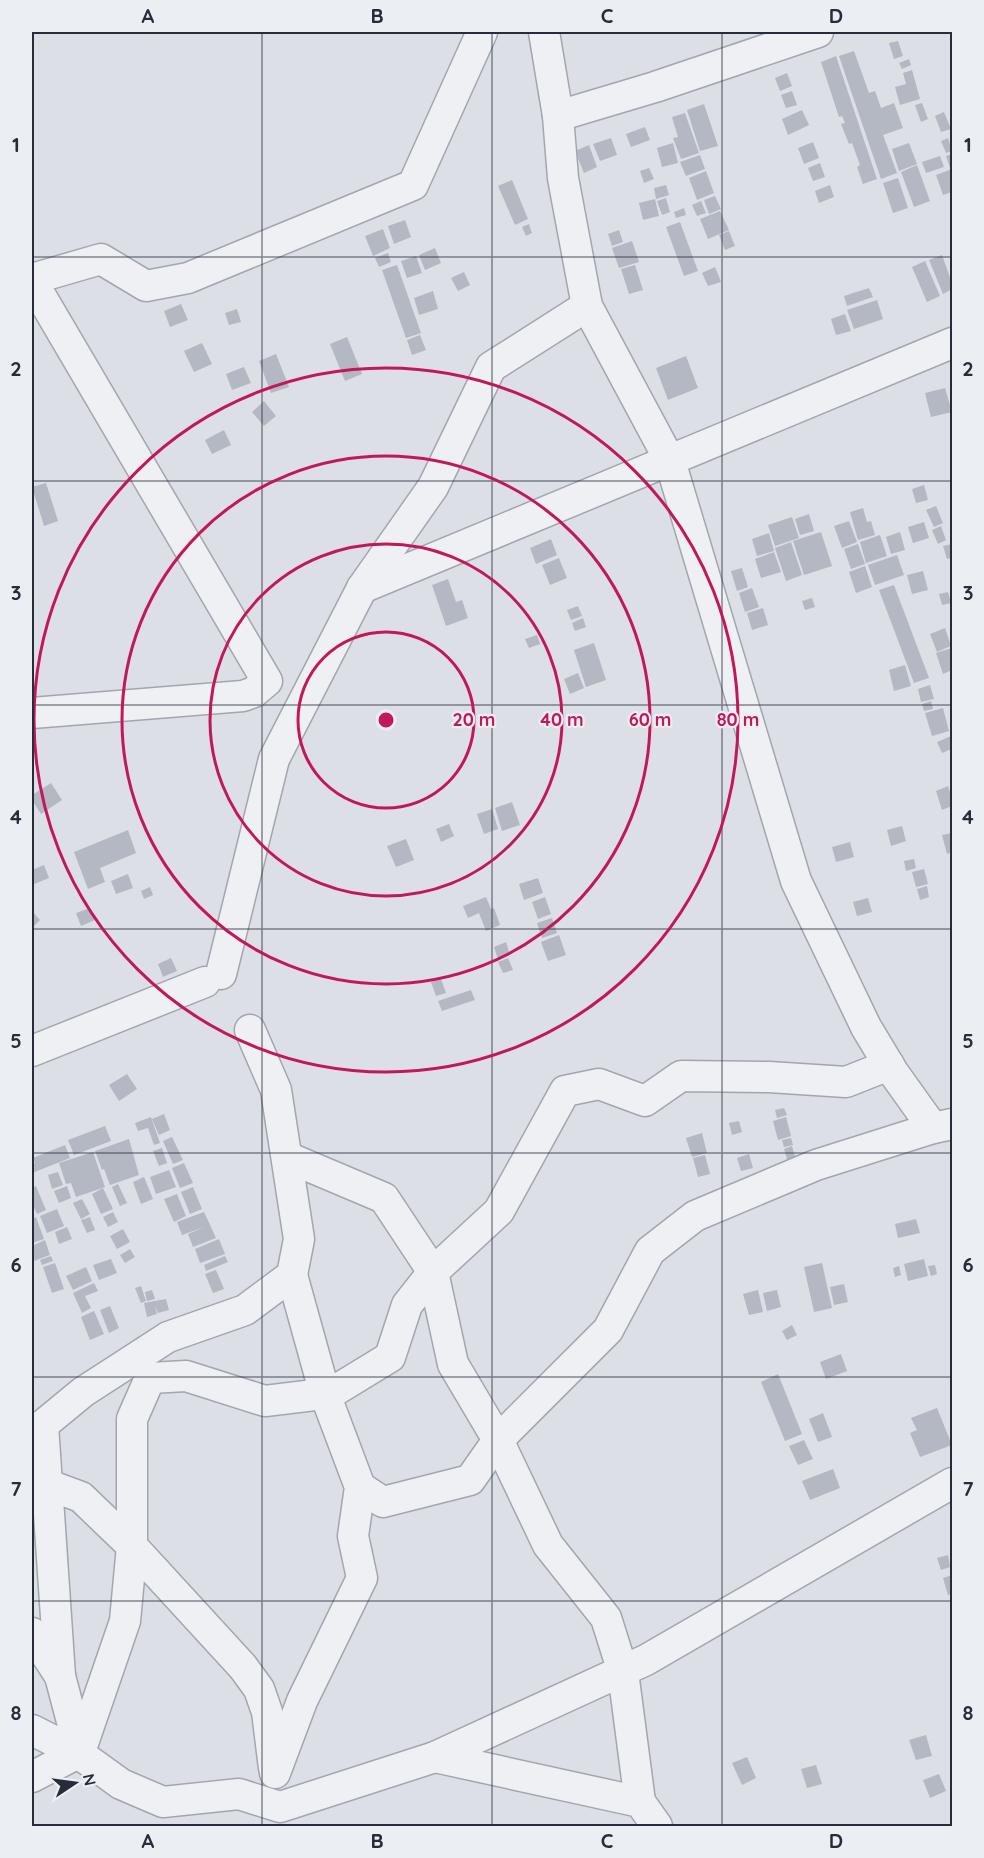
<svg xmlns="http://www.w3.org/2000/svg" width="984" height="1858" viewBox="0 0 984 1858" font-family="Quicksand,sans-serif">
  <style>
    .building { fill: #b4b8c2 }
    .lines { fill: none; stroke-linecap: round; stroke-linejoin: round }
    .minor-casing { stroke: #a2a6af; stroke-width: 33 }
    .minor { stroke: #eff0f4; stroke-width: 30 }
    .grid { fill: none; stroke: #272c3b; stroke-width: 1.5; stroke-opacity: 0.55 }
    .ring { fill: none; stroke: #c2185b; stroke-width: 3 }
    .centre { fill: #c2185b; stroke: #ebeef3; stroke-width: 3 }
    .ring-label { font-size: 18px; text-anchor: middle; font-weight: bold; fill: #c2185b; stroke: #ebeef3; stroke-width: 4.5; stroke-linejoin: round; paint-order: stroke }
    .neatline { fill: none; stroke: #272c3b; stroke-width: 2 }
    .grid-label { font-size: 20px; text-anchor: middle; font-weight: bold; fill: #272c3b }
  </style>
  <rect width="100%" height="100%" fill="#dcdfe5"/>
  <g class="building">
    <polygon points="898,41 903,56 894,59 889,43"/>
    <polygon points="854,51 869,93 875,91 881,108 894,103 903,128 883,135 897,173 881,179 839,56"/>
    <polygon points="836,56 877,179 863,184 857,167 860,165 852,143 849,144 841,124 845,123 842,116 839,117 821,62"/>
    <polygon points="909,59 911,65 902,69 899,63"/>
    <polygon points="912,70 920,99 900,105 895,87 906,84 903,73"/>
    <polygon points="787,73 792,86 780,91 775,78"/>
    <polygon points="792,91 797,105 786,108 781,95"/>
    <polygon points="922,103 928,119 921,122 915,105"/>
    <polygon points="704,104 718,146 700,151 687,110"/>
    <polygon points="802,110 809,125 788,135 782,119"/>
    <polygon points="944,112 951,129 941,132 935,116"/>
    <polygon points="685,113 699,153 681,159 673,138 678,137 672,117"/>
    <polygon points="645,127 650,140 631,147 626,134"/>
    <polygon points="611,138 617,155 600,161 593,144"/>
    <polygon points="948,138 952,151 946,153 941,141"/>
    <polygon points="813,142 819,158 804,164 798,148"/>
    <polygon points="673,143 678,163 662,167 657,148"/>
    <polygon points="909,143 917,164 899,171 892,149"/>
    <polygon points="589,145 597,167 584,173 575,151"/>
    <polygon points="952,154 952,167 950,168 946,156"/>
    <polygon points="700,155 705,169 686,176 680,162"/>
    <polygon points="940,156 944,167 926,173 922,162"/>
    <polygon points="820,163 825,177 813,181 808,168"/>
    <polygon points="917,165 930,201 914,207 901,172"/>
    <polygon points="649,168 654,179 644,183 640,171"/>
    <polygon points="952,169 952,192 943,195 936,175"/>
    <polygon points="706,171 714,193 697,200 689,178"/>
    <polygon points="898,178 908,208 893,213 883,183"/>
    <polygon points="512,180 528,219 515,225 498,186"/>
    <polygon points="666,185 669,195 656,199 654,188"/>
    <polygon points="830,185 834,197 819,203 815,191"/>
    <polygon points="715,196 721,209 709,214 704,200"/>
    <polygon points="666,198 670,212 662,215 657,201"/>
    <polygon points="655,199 659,216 643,220 639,203"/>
    <polygon points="701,201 706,213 697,216 692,205"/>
    <polygon points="684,208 686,215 676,218 674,212"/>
    <polygon points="720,211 729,230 708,239 700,219"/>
    <polygon points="405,220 411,237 394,244 388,226"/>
    <polygon points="680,222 698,271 684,276 666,227"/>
    <polygon points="529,224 532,233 526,236 522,227"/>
    <polygon points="383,229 390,248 373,256 365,236"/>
    <polygon points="619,230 623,242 612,246 608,234"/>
    <polygon points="729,231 735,246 725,250 719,235"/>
    <polygon points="632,241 639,262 619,268 612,248"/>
    <polygon points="435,248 441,263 425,270 419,255"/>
    <polygon points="388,253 391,262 379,267 375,258"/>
    <polygon points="942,255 952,283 952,289 943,294 929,260"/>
    <polygon points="416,256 422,273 407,278 401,261"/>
    <polygon points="925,261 940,296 927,302 912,267"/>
    <polygon points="397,265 421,333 406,338 382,270"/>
    <polygon points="635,265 643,290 629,294 621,269"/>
    <polygon points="715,267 721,282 708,286 702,273"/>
    <polygon points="464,272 470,285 458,291 451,278"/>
    <polygon points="869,288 873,297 847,306 844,296"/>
    <polygon points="433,291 438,309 419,315 414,298"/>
    <polygon points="877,300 883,319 854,329 847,310"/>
    <polygon points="181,304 188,320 170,327 164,311"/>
    <polygon points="237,309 241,322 229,325 225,313"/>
    <polygon points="845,314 851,331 836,335 831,319"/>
    <polygon points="420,335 426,350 412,355 407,340"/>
    <polygon points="347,337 362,374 345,381 330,344"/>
    <polygon points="202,343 212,364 194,372 184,351"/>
    <polygon points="276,354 289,387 271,393 259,361"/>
    <polygon points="686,356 698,388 668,400 656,368"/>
    <polygon points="244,367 251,383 232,390 226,374"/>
    <polygon points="945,388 952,412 931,417 925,393"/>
    <polygon points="264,401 276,416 264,426 252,412"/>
    <polygon points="224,430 231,445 212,454 205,440"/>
    <polygon points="46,483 58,521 44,526 32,487"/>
    <polygon points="924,485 928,500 916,503 912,489"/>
    <polygon points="936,506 943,523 934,527 926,510"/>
    <polygon points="863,508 867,522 871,521 875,535 858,540 850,512"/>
    <polygon points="809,514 814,531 800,535 795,519"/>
    <polygon points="792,517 799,538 775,546 768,525"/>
    <polygon points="849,521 857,542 842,548 834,526"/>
    <polygon points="924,522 929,538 913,543 908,527"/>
    <polygon points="941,526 946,540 938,544 932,530"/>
    <polygon points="821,532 832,566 804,575 793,541"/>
    <polygon points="900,532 905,550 891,554 886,537"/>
    <polygon points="769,533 774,551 757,556 752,539"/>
    <polygon points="880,535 887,556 866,563 860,542"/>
    <polygon points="551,539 557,555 536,564 530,548"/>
    <polygon points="791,542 802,575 786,581 775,548"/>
    <polygon points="858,544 865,564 851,569 844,549"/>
    <polygon points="952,544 952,558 947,559 943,546"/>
    <polygon points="774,552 781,572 761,578 755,559"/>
    <polygon points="897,555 904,575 875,585 868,565"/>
    <polygon points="559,558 567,578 550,585 542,565"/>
    <polygon points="865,566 872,587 856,593 849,572"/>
    <polygon points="742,568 748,587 737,591 731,571"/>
    <polygon points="923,571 928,590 912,594 907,575"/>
    <polygon points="448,579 456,602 462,600 468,618 446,626 432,585"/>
    <polygon points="894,585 929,678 914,683 879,590"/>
    <polygon points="752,588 759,607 745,612 739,593"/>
    <polygon points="948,592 951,603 942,605 939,594"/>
    <polygon points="812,598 815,607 805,610 802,601"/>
    <polygon points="578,606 582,616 571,620 567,610"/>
    <polygon points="763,608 768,625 752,630 747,613"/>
    <polygon points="583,618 586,627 575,631 572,623"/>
    <polygon points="945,628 951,646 937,652 930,634"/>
    <polygon points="537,635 540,644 529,648 525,639"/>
    <polygon points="594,643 606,680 586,687 574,650"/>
    <polygon points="952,648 952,670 943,674 936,653"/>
    <polygon points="905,665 911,686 894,691 889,670"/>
    <polygon points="578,673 584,688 570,694 564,679"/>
    <polygon points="930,685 934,699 921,702 918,689"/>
    <polygon points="931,701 933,709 924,711 922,704"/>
    <polygon points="943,708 949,731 932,736 925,713"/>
    <polygon points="951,736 952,749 942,753 937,742"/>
    <polygon points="51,783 62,800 41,814 32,800 32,795"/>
    <polygon points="948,786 952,798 952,806 942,810 936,791"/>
    <polygon points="512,802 520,825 502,831 495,808"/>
    <polygon points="492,809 498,829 484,834 477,814"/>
    <polygon points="449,824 454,836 441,842 436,829"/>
    <polygon points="902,826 906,841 891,846 887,830"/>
    <polygon points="128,830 136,853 100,868 105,882 88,889 74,852"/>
    <polygon points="952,833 952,852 947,854 942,835"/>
    <polygon points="406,839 414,860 396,867 387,846"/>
    <polygon points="850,842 854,857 836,862 832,847"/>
    <polygon points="914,859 916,868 906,871 904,861"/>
    <polygon points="44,865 49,878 32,885 32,870"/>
    <polygon points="924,869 928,884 916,887 912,872"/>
    <polygon points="128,874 133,888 116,894 111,881"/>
    <polygon points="538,878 543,893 524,900 519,884"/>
    <polygon points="927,886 929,897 920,900 917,889"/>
    <polygon points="150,887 153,895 144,899 141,891"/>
    <polygon points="486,897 491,909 494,908 500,925 486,931 479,913 468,918 463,906"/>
    <polygon points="545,897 551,914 538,919 532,902"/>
    <polygon points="868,898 872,912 857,916 853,902"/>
    <polygon points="90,908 95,920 81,926 76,913"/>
    <polygon points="32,911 40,920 32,928"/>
    <polygon points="552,918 557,933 542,938 537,923"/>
    <polygon points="559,935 566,955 548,961 541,942"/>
    <polygon points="506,942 510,955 498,959 494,947"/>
    <polygon points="171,958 177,971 163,977 158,964"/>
    <polygon points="508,958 513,970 503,973 498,962"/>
    <polygon points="441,979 446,993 436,996 431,982"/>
    <polygon points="471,990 475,1000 442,1011 438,1001"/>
    <polygon points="127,1074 137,1089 119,1101 109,1085"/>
    <polygon points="784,1108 787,1115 777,1118 775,1110"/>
    <polygon points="164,1114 170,1130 159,1135 152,1119"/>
    <polygon points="151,1117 160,1143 154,1145 148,1128 138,1131 135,1123"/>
    <polygon points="786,1117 791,1136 778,1140 773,1121"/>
    <polygon points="739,1121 742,1132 732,1135 729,1123"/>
    <polygon points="105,1126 111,1141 74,1155 68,1140"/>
    <polygon points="702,1133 707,1153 692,1157 686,1138"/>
    <polygon points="172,1137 183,1160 173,1164 163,1141"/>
    <polygon points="791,1138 793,1145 784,1147 782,1140"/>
    <polygon points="129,1139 139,1175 110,1185 104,1169 102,1170 95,1151"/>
    <polygon points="65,1145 70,1158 32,1173 32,1165 35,1163 33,1158"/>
    <polygon points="792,1146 796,1160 788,1162 784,1149"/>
    <polygon points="162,1148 167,1163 159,1166 153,1151"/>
    <polygon points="93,1152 105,1187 76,1197 71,1183 66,1184 59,1163"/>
    <polygon points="749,1154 753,1168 741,1171 737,1158"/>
    <polygon points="705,1155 710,1174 698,1177 693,1158"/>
    <polygon points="184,1163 193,1183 180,1188 172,1168"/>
    <polygon points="169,1170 176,1187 156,1194 150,1177"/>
    <polygon points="58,1172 63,1185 52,1189 48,1175"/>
    <polygon points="144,1177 153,1199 141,1204 133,1182"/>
    <polygon points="118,1184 127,1203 120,1206 112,1187"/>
    <polygon points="36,1186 46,1210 37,1214 32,1203 32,1188"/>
    <polygon points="67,1186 71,1198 59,1203 54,1191"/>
    <polygon points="193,1187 202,1209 190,1214 181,1192"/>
    <polygon points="103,1188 113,1209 101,1214 92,1194"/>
    <polygon points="177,1194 186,1216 174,1222 164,1199"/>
    <polygon points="82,1199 90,1214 81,1219 73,1203"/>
    <polygon points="57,1209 64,1226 47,1233 40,1216"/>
    <polygon points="113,1212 118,1222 108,1227 103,1217"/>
    <polygon points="204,1212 216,1238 193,1247 188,1234 204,1227 182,1235 177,1222"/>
    <polygon points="36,1217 44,1239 32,1243 32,1219"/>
    <polygon points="90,1217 95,1230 87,1233 81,1220"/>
    <polygon points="916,1219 920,1233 898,1238 895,1224"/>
    <polygon points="67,1227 72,1239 59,1244 55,1232"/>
    <polygon points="123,1229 130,1242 117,1249 110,1236"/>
    <polygon points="219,1239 225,1254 200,1263 195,1249"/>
    <polygon points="45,1240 50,1255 34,1261 32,1254 32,1246"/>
    <polygon points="130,1249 135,1257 125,1263 120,1255"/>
    <polygon points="51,1256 53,1261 42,1265 40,1260"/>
    <polygon points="225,1256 228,1262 206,1271 204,1265"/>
    <polygon points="111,1259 117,1273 99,1280 93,1265"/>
    <polygon points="924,1259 928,1276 908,1281 904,1264"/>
    <polygon points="55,1263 64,1289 52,1293 43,1267"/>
    <polygon points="822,1263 832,1308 814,1312 804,1267"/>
    <polygon points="935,1265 937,1274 931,1276 928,1266"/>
    <polygon points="899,1266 901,1275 895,1277 893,1268"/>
    <polygon points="86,1267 92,1281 73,1290 66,1276"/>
    <polygon points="216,1270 224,1289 213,1293 205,1274"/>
    <polygon points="94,1283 98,1291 85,1296 91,1308 82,1313 73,1293"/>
    <polygon points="844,1284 848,1302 834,1305 830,1287"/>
    <polygon points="141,1286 146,1301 141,1303 135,1288"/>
    <polygon points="152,1290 155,1299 147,1301 145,1292"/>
    <polygon points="758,1290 763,1312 749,1315 743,1294"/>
    <polygon points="777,1290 781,1307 767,1311 763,1293"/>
    <polygon points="166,1299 169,1310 158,1313 155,1306 157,1314 147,1317 144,1303"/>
    <polygon points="110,1306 119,1328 109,1333 100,1310"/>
    <polygon points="94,1311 104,1334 90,1340 81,1317"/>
    <polygon points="792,1325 797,1335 787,1340 782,1331"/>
    <polygon points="841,1354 847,1371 826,1379 820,1362"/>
    <polygon points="778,1374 802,1434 785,1441 761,1382"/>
    <polygon points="937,1408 952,1445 920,1457 910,1433 917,1430 911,1418"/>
    <polygon points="823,1413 832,1437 818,1442 809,1419"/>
    <polygon points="804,1440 813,1459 798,1465 789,1446"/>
    <polygon points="833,1469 840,1488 810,1500 802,1481"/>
    <polygon points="948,1555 950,1567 941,1570 937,1558"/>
    <polygon points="952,1575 952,1594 948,1595 943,1578"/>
    <polygon points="926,1735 932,1756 916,1760 909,1740"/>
    <polygon points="747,1757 756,1778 742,1785 732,1763"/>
    <polygon points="816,1765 822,1784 807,1788 801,1769"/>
    <polygon points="939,1774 946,1791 930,1798 923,1780"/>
  </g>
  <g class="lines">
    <g class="minor-casing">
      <g id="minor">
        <polyline points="544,32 558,116 563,178 587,306 670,461 796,881 866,1027 893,1072 933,1128 952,1124"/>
        <polyline points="558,116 655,87 818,32"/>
        <polyline points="32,279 101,259 146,286 188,278 413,185 482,32"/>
        <polyline points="32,281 267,681 254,692 243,696 32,713"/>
        <polyline points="362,588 952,343"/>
        <polyline points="221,974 274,759 362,588 433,487 491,367 587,306"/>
        <polyline points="32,1051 205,982"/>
        <polyline points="287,1157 384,1198 433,1272 453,1364 498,1440 548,1545 606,1618 623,1672 640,1802"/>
        <polyline points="43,1425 60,1676"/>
        <polyline points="32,1434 83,1392 168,1337 245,1310 292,1275 299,1239 276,1090 250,1030"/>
        <polyline points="32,1483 46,1484 81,1497 132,1546 243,1667 259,1689 267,1712 274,1768"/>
        <polyline points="360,1487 383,1502 470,1480 498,1440 608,1330 650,1251 695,1216 816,1165 933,1128"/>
        <polyline points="32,1633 60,1676 80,1752"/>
        <polyline points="32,1730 78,1753 121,1784 163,1802 239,1794 280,1807 435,1757 640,1802 657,1826"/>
        <polyline points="435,1757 646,1660 952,1483"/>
        <polyline points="275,1773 302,1701 362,1578 353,1536 360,1487 325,1394 292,1275"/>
        <polyline points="32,1777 80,1752 125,1621 132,1546 132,1419 150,1378 186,1376 265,1401 331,1393 390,1357 407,1305 433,1272 499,1211 565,1091 599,1084 645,1101 681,1076 769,1077 846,1082 889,1065"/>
      </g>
    </g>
    <use href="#minor" class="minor"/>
  </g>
  <path class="grid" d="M262,32V1826M492,32V1826M722,32V1826M32,257H952M32,481H952M32,705H952M32,929H952M32,1153H952M32,1377H952M32,1601H952"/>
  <g class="ring">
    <circle cx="386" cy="720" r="88"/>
    <circle cx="386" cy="720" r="176"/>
    <circle cx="386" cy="720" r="264"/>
    <circle cx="386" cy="720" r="352"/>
  </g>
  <circle cx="386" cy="720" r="9" class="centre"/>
  <g class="ring-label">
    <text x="474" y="726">20 m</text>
    <text x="562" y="726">40 m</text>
    <text x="650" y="726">60 m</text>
    <text x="738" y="726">80 m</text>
  </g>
  <rect width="984" height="1858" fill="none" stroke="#ebeef3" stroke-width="66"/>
  <g transform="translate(75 1783) rotate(77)" stroke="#ebeef3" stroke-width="4.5" paint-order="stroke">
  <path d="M0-4.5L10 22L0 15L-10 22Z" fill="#272c3b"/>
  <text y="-9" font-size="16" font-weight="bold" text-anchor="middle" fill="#272c3b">N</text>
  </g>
  <rect x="33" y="33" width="918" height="1792" class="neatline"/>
  <g class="grid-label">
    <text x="148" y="23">A</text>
    <text x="377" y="23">B</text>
    <text x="607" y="23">C</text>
    <text x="836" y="23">D</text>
    <text x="16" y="152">1</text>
    <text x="968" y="152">1</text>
    <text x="16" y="376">2</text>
    <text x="968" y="376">2</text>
    <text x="16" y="600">3</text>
    <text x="968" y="600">3</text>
    <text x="16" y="824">4</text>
    <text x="968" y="824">4</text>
    <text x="16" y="1048">5</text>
    <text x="968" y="1048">5</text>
    <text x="16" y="1272">6</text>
    <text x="968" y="1272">6</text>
    <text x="16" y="1496">7</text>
    <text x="968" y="1496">7</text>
    <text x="16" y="1720">8</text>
    <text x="968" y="1720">8</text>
    <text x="148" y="1848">A</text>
    <text x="377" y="1848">B</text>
    <text x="607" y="1848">C</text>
    <text x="836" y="1848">D</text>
  </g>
</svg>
